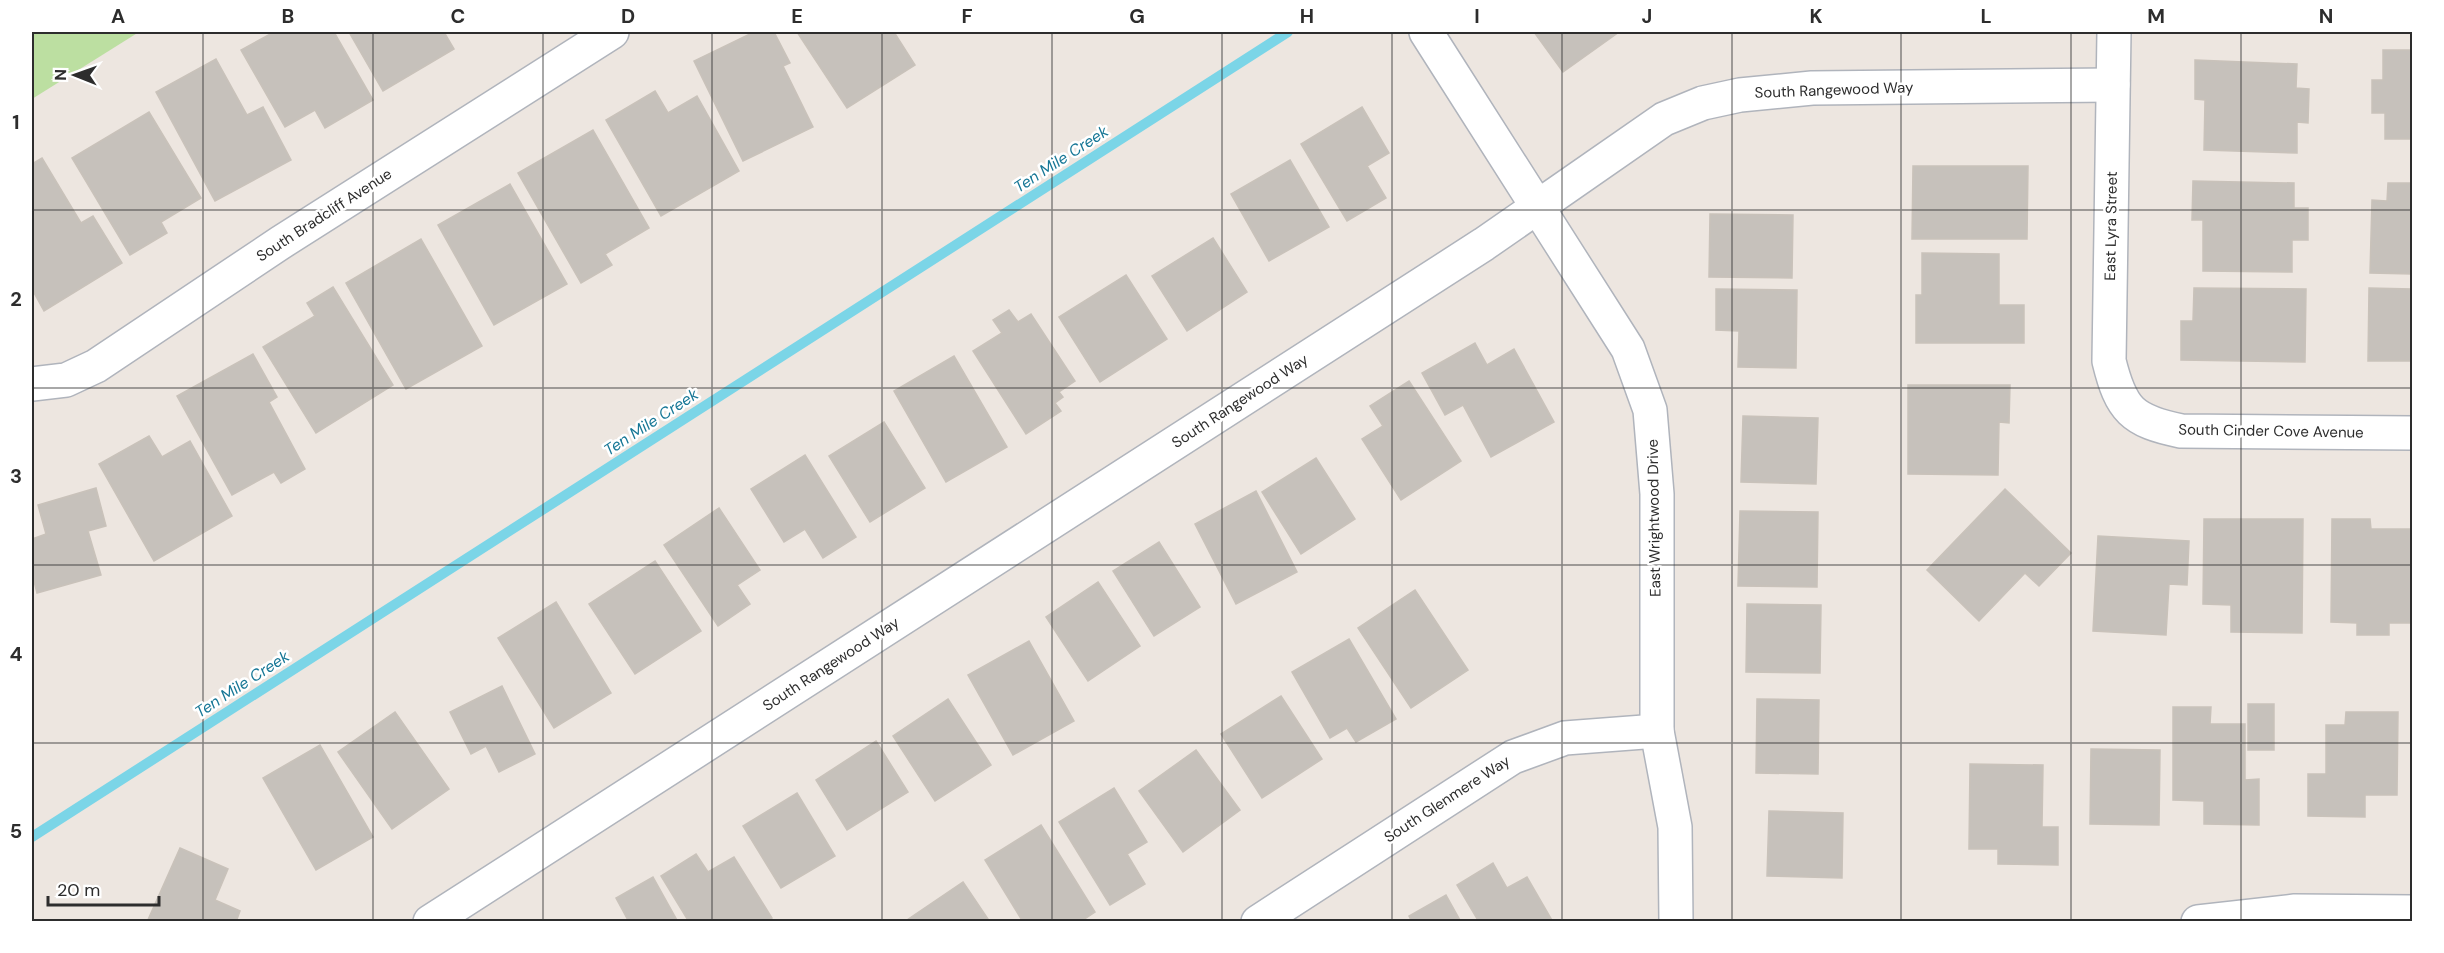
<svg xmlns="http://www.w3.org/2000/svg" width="2444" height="953" viewBox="0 0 2444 953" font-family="'DM Sans',sans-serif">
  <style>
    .green { fill: #bcdfa1 }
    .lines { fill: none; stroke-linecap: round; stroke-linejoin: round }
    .stream { stroke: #7bd5e7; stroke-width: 10 }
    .building { fill: #c6c1bb; stroke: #c9c2ba; stroke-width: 1.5 }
    .minor-casing { stroke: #b0b4bc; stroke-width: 36 }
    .minor { stroke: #fff; stroke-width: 33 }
    .grid { fill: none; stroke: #2d2d2d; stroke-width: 1.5; stroke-opacity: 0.55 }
    .labels { text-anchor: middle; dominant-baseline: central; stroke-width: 5; stroke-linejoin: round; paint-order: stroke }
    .street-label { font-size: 15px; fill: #2d2d2d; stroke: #fff }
    .water-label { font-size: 16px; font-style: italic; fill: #177796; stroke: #fff }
    .neatline { fill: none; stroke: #2d2d2d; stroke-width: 2 }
    .grid-label { font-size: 20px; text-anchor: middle; font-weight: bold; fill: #2d2d2d }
  </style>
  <rect width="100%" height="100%" fill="#ede6e0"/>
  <polygon class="green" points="32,32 139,32 32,99"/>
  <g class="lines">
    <polyline class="stream" points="32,837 1288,32"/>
  </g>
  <g class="building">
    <polygon points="274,32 334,32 373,100 325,128 315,110 285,127 241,50"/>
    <polygon points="349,32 444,32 454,49 383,91"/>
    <polygon points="754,32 774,32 790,63 783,66 813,127 743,161 694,61"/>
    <polygon points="797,32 894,32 915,65 847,108"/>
    <polygon points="1534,32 1619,32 1563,72"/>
    <polygon points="2383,50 2412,50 2412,139 2385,139 2385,113 2372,113 2372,80 2383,80"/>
    <polygon points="216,59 247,115 263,107 291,160 215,201 156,92"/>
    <polygon points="2195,60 2297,64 2296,88 2309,89 2308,123 2297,122 2297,153 2204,150 2205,100 2195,99"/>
    <polygon points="655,91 668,113 697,96 739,171 661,216 606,120"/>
    <polygon points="1362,107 1389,153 1367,166 1386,198 1347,221 1301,144"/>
    <polygon points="149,112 201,198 161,222 167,233 130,255 72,158"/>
    <polygon points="593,130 649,228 605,254 612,265 581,283 518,173"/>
    <polygon points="42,158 81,223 93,216 122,263 44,311 32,289 32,164"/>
    <polygon points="1290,160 1329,227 1269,261 1231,194"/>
    <polygon points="1913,166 2028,166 2027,239 1912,239"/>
    <polygon points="2193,181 2294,183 2294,208 2308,208 2308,240 2292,240 2292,272 2203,271 2203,220 2192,220"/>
    <polygon points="2388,183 2412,183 2412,274 2370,273 2372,200 2387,201"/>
    <polygon points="510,184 567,284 494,325 438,225"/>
    <polygon points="1710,214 1793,215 1792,278 1709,277"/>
    <polygon points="1213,238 1247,292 1187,331 1152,276"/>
    <polygon points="421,239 482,346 406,389 346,283"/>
    <polygon points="1922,253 1999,254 1999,305 2024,305 2024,343 1916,343 1916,295 1922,295"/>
    <polygon points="1126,275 1167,339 1100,382 1059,317"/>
    <polygon points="333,287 393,385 316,433 263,347 315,316 307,303"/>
    <polygon points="2194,288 2306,289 2305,362 2181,360 2181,321 2193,321"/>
    <polygon points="2369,288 2412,289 2412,361 2368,361"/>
    <polygon points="1716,289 1797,290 1796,368 1738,367 1739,331 1716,330"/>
    <polygon points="1009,310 1018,322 1031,314 1075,381 1059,392 1063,397 1055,403 1061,411 1026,434 973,351 1002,333 993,320"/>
    <polygon points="1475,343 1487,365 1514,349 1554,422 1491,457 1463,405 1445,415 1422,373"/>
    <polygon points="253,354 277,397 269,402 305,469 281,483 274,472 232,495 177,396"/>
    <polygon points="954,356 1007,447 946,482 894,391"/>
    <polygon points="1409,381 1461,461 1401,500 1362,439 1383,426 1370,406"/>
    <polygon points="1908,385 2010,385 2009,423 1999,422 1998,475 1908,474"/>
    <polygon points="1743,416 1818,418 1816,484 1741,482"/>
    <polygon points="884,422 925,488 870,522 829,456"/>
    <polygon points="149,436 162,457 190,441 232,516 154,561 99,464"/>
    <polygon points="805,455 856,537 823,558 805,529 784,542 751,489"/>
    <polygon points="1316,458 1355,519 1301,554 1262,492"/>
    <polygon points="96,488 106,526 88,531 101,575 37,593 32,573 32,539 46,534 38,505"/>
    <polygon points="2005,489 2071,553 2039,586 2025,573 1979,621 1927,570"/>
    <polygon points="1256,491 1297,572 1236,604 1195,524"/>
    <polygon points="719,508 760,570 737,585 750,604 718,626 664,545"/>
    <polygon points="1740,511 1818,512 1817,587 1738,586"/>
    <polygon points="2204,519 2303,519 2302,633 2231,632 2231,605 2203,604"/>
    <polygon points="2332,519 2370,519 2371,529 2412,529 2412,623 2389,623 2389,635 2357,635 2357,623 2331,622"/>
    <polygon points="2098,536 2189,541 2187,585 2169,584 2166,635 2093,631"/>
    <polygon points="1159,542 1200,607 1154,636 1113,571"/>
    <polygon points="655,561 701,631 635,674 589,604"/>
    <polygon points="1098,582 1140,646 1088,681 1046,617"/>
    <polygon points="1415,590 1468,670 1411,708 1358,628"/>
    <polygon points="556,602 611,693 554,728 498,638"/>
    <polygon points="1747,604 1821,605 1820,673 1746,672"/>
    <polygon points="1349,639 1396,719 1356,742 1347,728 1330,738 1292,672"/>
    <polygon points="1029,641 1074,721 1013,755 968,675"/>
    <polygon points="502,686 535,754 499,772 486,746 471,754 450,712"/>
    <polygon points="1281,696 1322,759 1262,798 1221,734"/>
    <polygon points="948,699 991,765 935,801 893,736"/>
    <polygon points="1757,699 1819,700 1818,774 1756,773"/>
    <rect x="2248" y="704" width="26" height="46"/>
    <polygon points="2173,707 2211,707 2210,724 2245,724 2245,780 2259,779 2259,825 2204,824 2204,801 2173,800"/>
    <polygon points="395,712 449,789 392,829 338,752"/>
    <polygon points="2346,712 2398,712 2397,795 2365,795 2365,817 2308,816 2308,774 2326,774 2326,725 2345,725"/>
    <polygon points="876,741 908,792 847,830 816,780"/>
    <polygon points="320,745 373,837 316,870 263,778"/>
    <polygon points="2091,749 2160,750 2159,825 2090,824"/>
    <polygon points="1196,750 1240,810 1183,852 1139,791"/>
    <polygon points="1970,764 2043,765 2042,827 2058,827 2058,865 1998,864 1998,849 1969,849"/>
    <polygon points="1114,788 1147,842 1127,854 1145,884 1110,905 1059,822"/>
    <polygon points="797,793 835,856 781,888 743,826"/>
    <polygon points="1769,811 1843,813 1842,878 1767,876"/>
    <polygon points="1041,825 1095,912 1080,922 1023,922 985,860"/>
    <polygon points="180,848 228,869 215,900 240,911 236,922 147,922"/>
    <polygon points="696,854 708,872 734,857 772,918 766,922 689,922 661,876"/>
    <polygon points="1493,863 1507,888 1527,877 1553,922 1479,922 1457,885"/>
    <polygon points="653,877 678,922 629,922 616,898"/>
    <polygon points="963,882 990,922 908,922 907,920"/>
    <polygon points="1446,895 1461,922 1412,922 1409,916"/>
  </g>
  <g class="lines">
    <g class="minor-casing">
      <g id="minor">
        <polyline points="1426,32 1628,349 1650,410 1657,494 1657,731 1675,827 1676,922"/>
        <path d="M2114,32L2109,361C2121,410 2132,421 2181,431L2412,433"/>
        <polyline points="32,384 66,380 96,366 280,243 612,32"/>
        <polyline points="430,922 1484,244 1664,119 1703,103 1740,95 1812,88 2113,85"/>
        <polyline points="1258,922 1513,757 1565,738 1657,731"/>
        <polyline points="2198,922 2295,911 2412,912"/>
      </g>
    </g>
    <use href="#minor" class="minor"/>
  </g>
  <path class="grid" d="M203,32V922M373,32V922M543,32V922M712,32V922M882,32V922M1052,32V922M1222,32V922M1392,32V922M1562,32V922M1732,32V922M1901,32V922M2071,32V922M2241,32V922M32,210H2412M32,388H2412M32,565H2412M32,743H2412"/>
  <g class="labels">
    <g class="street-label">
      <text transform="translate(1834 90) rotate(-2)">South Rangewood Way</text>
      <text transform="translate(324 215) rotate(-33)">South Bradcliff Avenue</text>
      <text transform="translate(2111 226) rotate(-89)">East Lyra Street</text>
      <text transform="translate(1240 401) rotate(-33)">South Rangewood Way</text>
      <text transform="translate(2271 431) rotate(1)">South Cinder Cove Avenue</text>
      <text transform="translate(1654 518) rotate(-91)">East Wrightwood Drive</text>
      <text transform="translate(831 664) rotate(-33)">South Rangewood Way</text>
      <text transform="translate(1447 799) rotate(-33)">South Glenmere Way</text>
    </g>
    <g class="water-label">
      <text transform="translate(1061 159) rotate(-33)">Ten Mile Creek</text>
      <text transform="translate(651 422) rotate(-33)">Ten Mile Creek</text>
      <text transform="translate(242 684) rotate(-33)">Ten Mile Creek</text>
    </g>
  </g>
  <rect width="2444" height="953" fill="none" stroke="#ffffff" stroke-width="66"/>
  <g transform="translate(75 75) rotate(271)" stroke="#ffffff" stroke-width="4.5" paint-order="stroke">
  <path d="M0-4.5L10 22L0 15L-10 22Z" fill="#2d2d2d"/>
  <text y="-9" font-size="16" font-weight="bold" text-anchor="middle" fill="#2d2d2d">N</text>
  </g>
  <path d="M48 896v9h111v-9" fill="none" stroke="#2d2d2d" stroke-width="3"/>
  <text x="57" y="896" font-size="18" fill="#2d2d2d" stroke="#ffffff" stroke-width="4.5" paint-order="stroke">20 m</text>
  <rect x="33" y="33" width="2378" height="887" class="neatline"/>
  <g class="grid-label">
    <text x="118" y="23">A</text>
    <text x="288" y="23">B</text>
    <text x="458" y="23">C</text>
    <text x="628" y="23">D</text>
    <text x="797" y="23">E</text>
    <text x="967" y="23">F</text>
    <text x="1137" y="23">G</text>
    <text x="1307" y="23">H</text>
    <text x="1477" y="23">I</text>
    <text x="1647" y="23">J</text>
    <text x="1816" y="23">K</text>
    <text x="1986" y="23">L</text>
    <text x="2156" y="23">M</text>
    <text x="2326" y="23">N</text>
    <text x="16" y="129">1</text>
    <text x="16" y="306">2</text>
    <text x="16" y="483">3</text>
    <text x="16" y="661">4</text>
    <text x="16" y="838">5</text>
  </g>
</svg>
